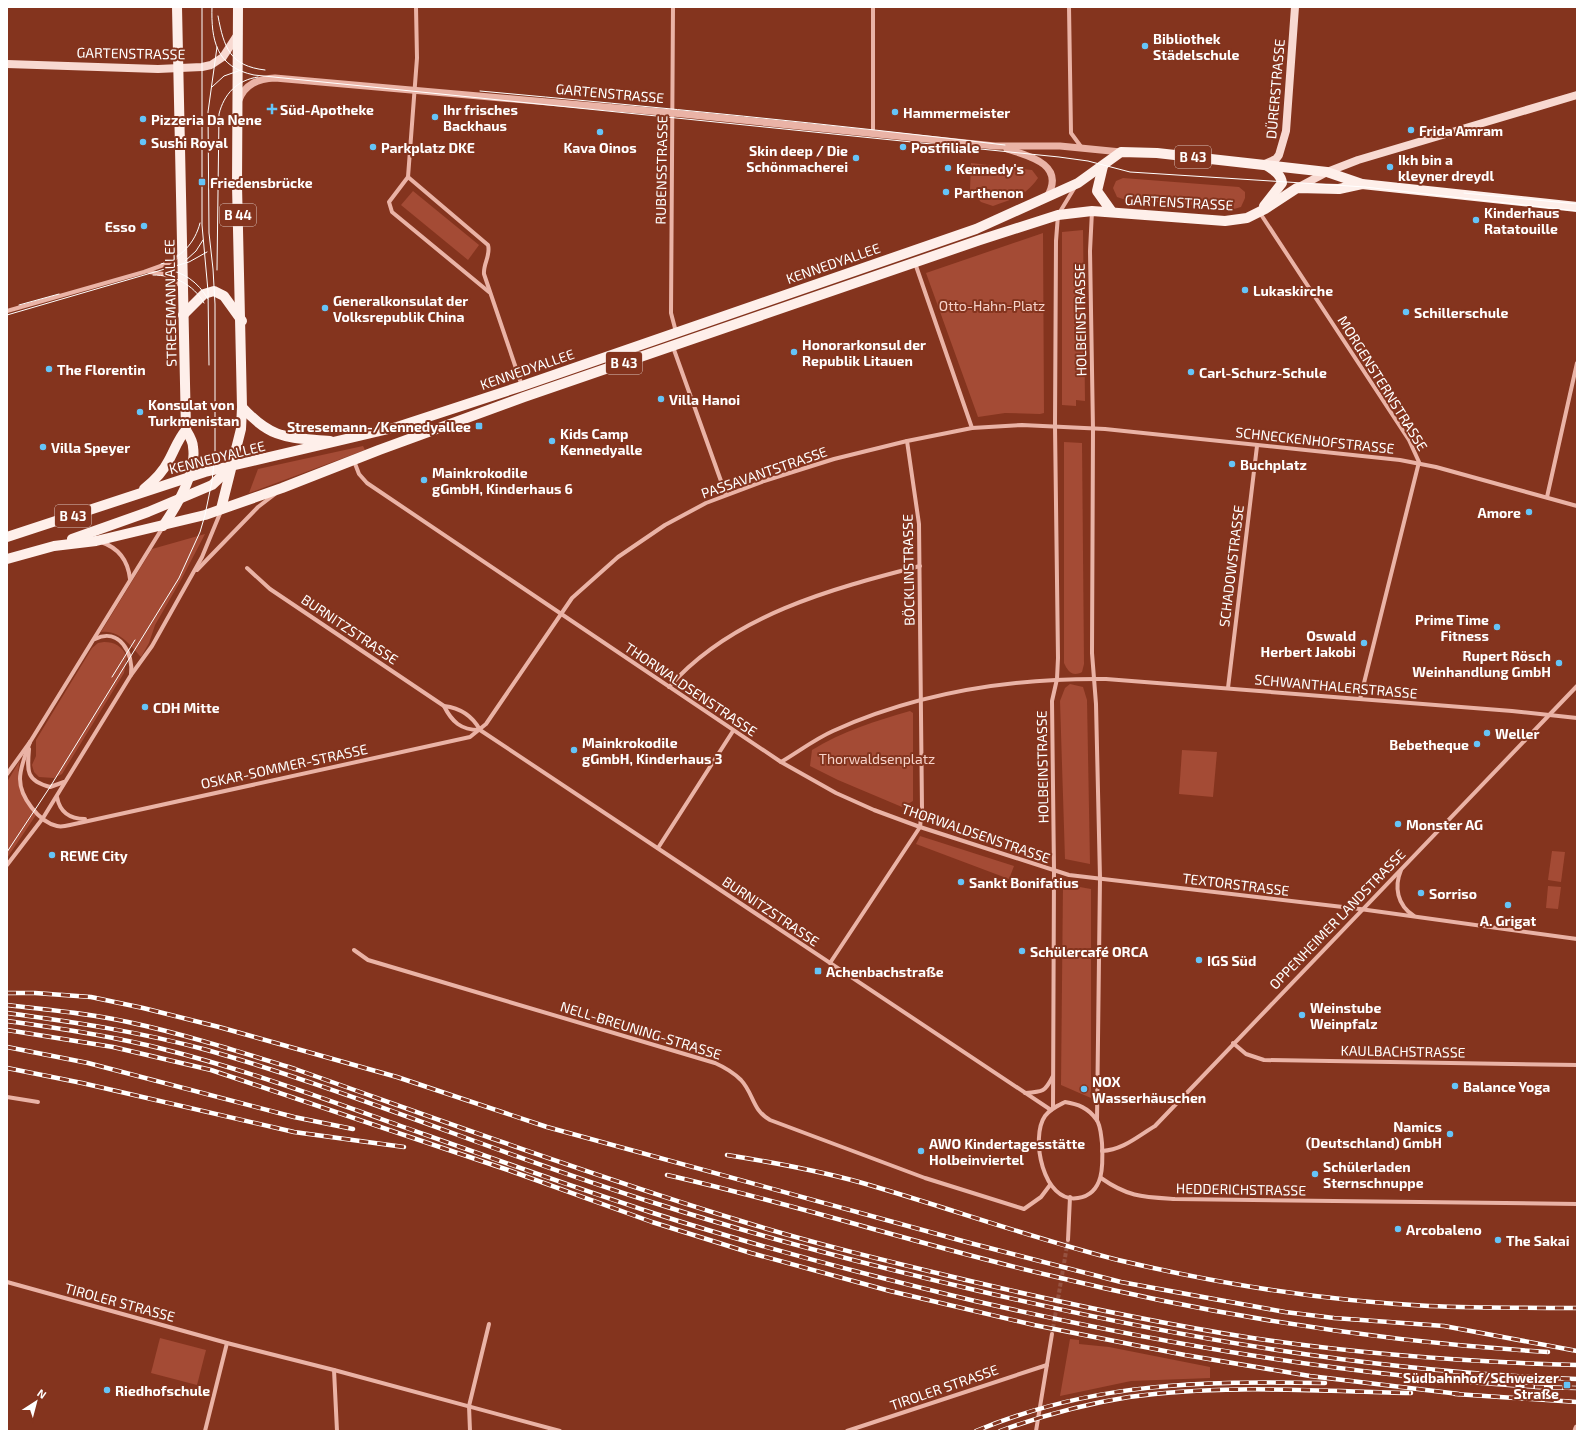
<svg xmlns="http://www.w3.org/2000/svg" width="1584" height="1438" viewBox="0 0 1584 1438" font-family="'Exo 2',sans-serif">
  <style>
    .green { fill: #a44b35 }
    .lines { fill: none; stroke-linecap: round; stroke-linejoin: round }
    .minor-tunnel { stroke: #965240; stroke-width: 4; stroke-dasharray: 4 2; stroke-linecap: butt }
    .minor { stroke: #eab3a6; stroke-width: 4 }
    .tertiary { stroke: #eab3a6; stroke-width: 7 }
    .secondary { stroke: #f8d9d1; stroke-width: 8 }
    .primary { stroke: #feefea; stroke-width: 10 }
    .tram { stroke: #fff; stroke-width: 1 }
    .rail-casing { stroke: #fff; stroke-width: 4.5 }
    .rail { stroke: #84341e; stroke-width: 3; stroke-dasharray: 9; stroke-linecap: butt }
    .poi-dot { fill: #65c4f8; stroke: #84341e; stroke-width: 1.5 }
    .labels { text-anchor: middle; dominant-baseline: central; stroke-width: 4; stroke-linejoin: round; paint-order: stroke }
    .shield { fill: #84341e; stroke: #dac2bc; stroke-width: 1 }
    .shield-label { font-size: 13px; font-weight: bold; fill: #fff }
    .poi-label { font-size: 14px; font-weight: bold; fill: #fff; stroke: #84341e; text-anchor: start }
    .street-label { font-size: 14px; fill: #fff; stroke: #84341e }
    .park-label { font-size: 14px; fill: #f7d3ca; stroke: #84341e }
  </style>
  <rect width="100%" height="100%" fill="#84341e"/>
  <g class="green">
    <path d="M971,163L1032,170L1038,178C1026,196 1012,199 993,206L981,202L970,190Z"/>
    <polygon points="1123,178 1239,187 1245,192 1245,198 1241,207 1234,209 1123,199 1117,197 1113,188 1116,181"/>
    <polygon points="413,191 479,245 468,260 401,205"/>
    <polygon points="1083,230 1085,401 1076,400 1076,406 1062,405 1062,232"/>
    <polygon points="1043,233 1044,413 1040,414 1005,413 978,417 926,273"/>
    <path d="M1064,442L1082,443L1084,664L1082,672C1073,677 1068,672 1064,663Z"/>
    <polygon points="363,446 365,450 249,493 258,469"/>
    <path d="M205,534L181,580L155,625L149,643L141,657C130,645 119,629 101,632L152,549Z"/>
    <path d="M104,642C115,642 121,646 127,656L124,673L62,774L54,778L39,777L34,772L32,765L36,756V740L92,648L98,643Z"/>
    <polygon points="1070,684 1083,687 1087,700 1090,864 1065,859 1060,701 1065,688"/>
    <path d="M910,711L913,713V801L902,807L838,780L810,766L812,750C843,731 875,721 910,711Z"/>
    <polygon points="1182,750 1217,752 1213,797 1179,794"/>
    <path d="M20,760C15,783 21,798 36,815L7,858V782Z"/>
    <polygon points="920,836 1014,866 1009,879 916,844"/>
    <polygon points="1552,851 1565,852 1561,882 1548,880"/>
    <polygon points="1063,884 1091,889 1091,1098 1061,1085"/>
    <polygon points="1548,886 1561,887 1558,909 1546,908"/>
    <polygon points="160,1338 206,1350 197,1385 151,1373"/>
    <polygon points="1070,1339 1079,1340 1079,1344 1109,1347 1210,1367 1210,1378 1131,1381 1060,1396"/>
  </g>
  <g class="lines">
    <polyline class="minor-tunnel" points="1052,1334 1068,1240"/>
    <g class="minor">
      <path d="M416,7L417,58L408,177L488,245C491,255 483,264 484,274L522,386"/>
      <polyline points="673,7 671,313 676,332"/>
      <polyline points="1069,7 1071,133 1082,148"/>
      <polyline points="873,134 873,7"/>
      <polyline points="408,177 389,202 392,212 489,292"/>
      <polyline points="1092,211 1090,251 1093,429 1092,653 1096,704 1100,878 1097,1120"/>
      <polyline points="1260,213 1409,440 1419,462 1360,699"/>
      <polyline points="915,263 972,428"/>
      <polyline points="149,272 164,274 182,287"/>
      <polyline points="7,311 144,272 169,263 181,254"/>
      <polyline points="673,347 726,495"/>
      <polyline points="354,461 359,474 367,483 781,762 836,793 874,810 920,827 1069,875 1360,909 1577,939"/>
      <polyline points="1547,497 1577,363"/>
      <path d="M101,542C119,548 128,560 130,579"/>
      <path d="M247,568L270,589L444,706C460,708 472,715 480,730L1051,1110"/>
      <polyline points="197,570 258,507 275,494"/>
      <path d="M95,639C119,627 134,653 131,675"/>
      <path d="M669,687C732,615 831,589 920,566"/>
      <polyline points="1228,688 1257,446"/>
      <path d="M444,706C452,722 461,730 479,730"/>
      <path d="M30,742C26,753 20,767 20,779C20,797 39,822 57,826C61,827 66,826 70,825L470,737L486,724L572,598L618,557L665,525L706,503L764,481L834,459L907,441L972,428L1022,425L1105,429L1400,460L1436,467L1577,506"/>
      <path d="M29,749C27,771 26,781 50,787L64,782"/>
      <path d="M781,762C798,752 815,739 833,731C919,692 1013,678 1106,679L1512,711L1577,718"/>
      <polyline points="7,774 30,742 163,527"/>
      <path d="M57,797C60,813 70,819 85,819"/>
      <polyline points="658,848 733,731"/>
      <polyline points="7,865 43,818 131,675 152,646 202,557 221,511"/>
      <path d="M1401,870C1394,887 1397,905 1414,916"/>
      <path d="M354,950L368,960L715,1063C724,1067 734,1073 741,1080C754,1094 752,1110 770,1120L925,1178L1024,1209L1041,1197L1050,1185"/>
      <polyline points="830,963 920,827 922,809 919,524 907,441"/>
      <polyline points="1233,1043 1246,1054 1264,1060 1577,1065"/>
      <path d="M1025,1093C1043,1092 1045,1092 1053,1076"/>
      <polyline points="7,1097 38,1102"/>
      <path d="M1065,1102C1078,1104 1088,1108 1096,1119C1101,1125 1101,1136 1102,1143C1103,1163 1105,1194 1078,1198C1043,1204 1030,1137 1045,1116C1050,1109 1057,1106 1065,1102Z"/>
      <polyline points="1053,1107 1054,871 1052,701 1057,679 1058,658 1055,426 1056,241 1058,215 1075,187"/>
      <path d="M1102,1151C1123,1150 1138,1136 1155,1126L1577,686"/>
      <path d="M1101,1178C1128,1197 1143,1197 1175,1199L1577,1204"/>
      <polyline points="1068,1240 1070,1197"/>
      <polyline points="7,1282 227,1343 334,1370 560,1431"/>
      <polyline points="334,1370 337,1431"/>
      <polyline points="205,1431 227,1343"/>
      <polyline points="470,1431 469,1406 489,1324"/>
      <polyline points="847,1431 1047,1365"/>
      <polyline points="1036,1431 1052,1334"/>
    </g>
    <g class="tertiary">
      <path d="M239,100C245,84 258,79 275,78L673,113L995,146H1060L1121,152"/>
      <path d="M1007,149C1030,156 1066,165 1047,197"/>
      <polyline points="1576,1431 1577,1428"/>
    </g>
    <g class="secondary">
      <polyline points="7,64 158,69 202,67 211,65 223,57 238,34"/>
      <polyline points="1265,164 1276,159 1279,155 1286,131 1295,7"/>
      <polyline points="1297,188 1327,172 1358,160 1577,95"/>
    </g>
    <g class="primary">
      <polyline points="1103,166 1097,191 1112,212"/>
      <path d="M1264,206L1282,183C1281,174 1273,170 1266,165"/>
      <polyline points="183,315 204,294 214,291 224,296 242,321"/>
      <path d="M242,407C273,441 289,437 330,441"/>
      <path d="M144,489C154,481 163,472 169,460C175,449 178,439 186,430"/>
      <polyline points="221,509 241,429 242,407 237,185 238,7"/>
      <path d="M163,526C176,507 197,472 193,447C193,441 189,435 186,430L177,7"/>
      <polyline points="7,537 205,472 397,427 522,386 976,229 1078,183 1121,152 1157,153 1327,172 1362,184 1577,207"/>
      <polyline points="72,539 148,512 205,488 212,485 232,466"/>
      <polyline points="7,559 54,546 96,541 205,515 282,488 379,450 524,397 980,240 1058,215 1092,211 1225,221 1247,218 1265,209 1297,188 1339,189 1362,184"/>
    </g>
    <g class="tram">
      <polyline points="202,7 202,225 208,291 209,365"/>
      <path d="M212,7C211,40 216,67 254,75L1059,157L1088,161L1130,172L1365,187L1577,211"/>
      <path d="M218,16C224,48 230,66 265,70"/>
      <polyline points="212,87 224,76 241,70"/>
      <path d="M480,91C656,107 831,124 1005,145"/>
      <polyline points="1464,193 1577,204"/>
      <polyline points="185,261 196,251 203,240"/>
      <path d="M161,264C181,258 195,243 200,223"/>
      <path d="M165,269C184,272 198,282 208,299"/>
      <path d="M217,270L219,114C224,94 237,80 258,77"/>
      <path d="M153,275C174,275 193,284 204,303"/>
      <polyline points="19,305 59,294"/>
      <polyline points="7,315 189,262 207,252"/>
      <polyline points="112,677 135,640"/>
      <polyline points="7,852 50,787 179,578 200,532 205,515 212,481 215,453 215,304 213,269 209,233 208,112 217,47"/>
    </g>
    <g class="rail-casing">
      <g id="rail">
        <polyline points="7,993 35,993 91,997 143,1008 219,1027 397,1077 547,1127 970,1243 1121,1282 1285,1312 1334,1318 1444,1326 1577,1351"/>
        <path d="M7,1005C47,1010 88,1013 128,1022C184,1034 240,1052 295,1069C443,1121 591,1175 741,1221C815,1244 891,1262 966,1280C1059,1302 1152,1322 1246,1337C1356,1354 1466,1362 1577,1365"/>
        <path d="M7,1013C74,1022 141,1032 207,1050C361,1094 508,1158 661,1205C764,1238 869,1265 975,1290C1173,1337 1373,1372 1577,1379"/>
        <path d="M7,1021C59,1028 112,1036 163,1049C243,1069 320,1097 398,1125C483,1155 567,1185 653,1213C759,1247 867,1275 975,1301C1163,1344 1347,1376 1540,1387"/>
        <polyline points="7,1030 113,1047 211,1070 508,1170 652,1222 751,1253 890,1291 1034,1325 1185,1355 1310,1376 1459,1394"/>
        <polyline points="7,1047 88,1063 294,1117 353,1129"/>
        <polyline points="7,1068 82,1083 294,1132 404,1147"/>
        <path d="M727,1155C771,1162 815,1170 859,1182C946,1207 1031,1238 1118,1260C1219,1284 1325,1301 1429,1306C1478,1308 1528,1308 1577,1308"/>
        <path d="M667,1175C795,1204 920,1245 1048,1275C1212,1315 1379,1342 1548,1352"/>
        <polyline points="1535,1387 1577,1388"/>
        <polyline points="1455,1394 1577,1402"/>
        <path d="M976,1431C1094,1382 1200,1381 1325,1383"/>
        <path d="M1000,1431C1041,1416 1085,1404 1129,1397C1222,1384 1317,1391 1411,1393"/>
      </g>
    </g>
    <use href="#rail" class="rail"/>
  </g>
  <g class="poi-dot">
    <circle cx="1145" cy="46" r="4"/>
    <path d="M270 103h4v4h4v4h-4v4h-4v-4h-4v-4h4z"/>
    <circle cx="895" cy="112" r="4"/>
    <circle cx="435" cy="117" r="4"/>
    <circle cx="143" cy="119" r="4"/>
    <circle cx="1411" cy="130" r="4"/>
    <circle cx="600" cy="132" r="4"/>
    <circle cx="143" cy="142" r="4"/>
    <circle cx="373" cy="147" r="4"/>
    <circle cx="903" cy="147" r="4"/>
    <circle cx="856" cy="158" r="4"/>
    <circle cx="1390" cy="167" r="4"/>
    <circle cx="948" cy="168" r="4"/>
    <rect x="198" y="178" width="8" height="8" rx="2"/>
    <circle cx="946" cy="192" r="4"/>
    <circle cx="1476" cy="220" r="4"/>
    <circle cx="144" cy="226" r="4"/>
    <circle cx="1245" cy="290" r="4"/>
    <circle cx="325" cy="308" r="4"/>
    <circle cx="1406" cy="312" r="4"/>
    <circle cx="794" cy="352" r="4"/>
    <circle cx="49" cy="369" r="4"/>
    <circle cx="1191" cy="372" r="4"/>
    <circle cx="661" cy="399" r="4"/>
    <circle cx="140" cy="412" r="4"/>
    <rect x="475" y="422" width="8" height="8" rx="2"/>
    <circle cx="552" cy="441" r="4"/>
    <circle cx="43" cy="447" r="4"/>
    <circle cx="1232" cy="464" r="4"/>
    <circle cx="424" cy="480" r="4"/>
    <circle cx="1529" cy="512" r="4"/>
    <circle cx="1497" cy="627" r="4"/>
    <circle cx="1364" cy="643" r="4"/>
    <circle cx="1559" cy="663" r="4"/>
    <circle cx="145" cy="707" r="4"/>
    <circle cx="1487" cy="733" r="4"/>
    <circle cx="1477" cy="744" r="4"/>
    <circle cx="574" cy="750" r="4"/>
    <circle cx="1398" cy="824" r="4"/>
    <circle cx="52" cy="855" r="4"/>
    <circle cx="961" cy="882" r="4"/>
    <circle cx="1421" cy="893" r="4"/>
    <circle cx="1508" cy="905" r="4"/>
    <circle cx="1022" cy="951" r="4"/>
    <circle cx="1199" cy="960" r="4"/>
    <rect x="814" y="967" width="8" height="8" rx="2"/>
    <circle cx="1302" cy="1015" r="4"/>
    <circle cx="1455" cy="1086" r="4"/>
    <circle cx="1084" cy="1089" r="4"/>
    <circle cx="1450" cy="1134" r="4"/>
    <circle cx="921" cy="1151" r="4"/>
    <circle cx="1315" cy="1174" r="4"/>
    <circle cx="1398" cy="1229" r="4"/>
    <circle cx="1498" cy="1240" r="4"/>
    <rect x="1563" y="1381" width="8" height="8" rx="2"/>
    <circle cx="107" cy="1390" r="4"/>
  </g>
  <g class="labels">
    <g class="shield">
      <rect x="1175" y="146" width="36" height="22" rx="3"/>
      <rect x="220" y="204" width="36" height="22" rx="3"/>
      <rect x="606" y="352" width="36" height="22" rx="3"/>
      <rect x="55" y="505" width="36" height="22" rx="3"/>
    </g>
    <g class="shield-label">
      <text x="1193" y="157">B 43</text>
      <text x="238" y="215">B 44</text>
      <text x="624" y="363">B 43</text>
      <text x="73" y="516">B 43</text>
    </g>
    <g class="poi-label">
      <text x="1153" y="38">Bibliothek<tspan x="1153" dy="16">Städelschule</tspan></text>
      <text x="280" y="109">Süd-Apotheke</text>
      <text x="443" y="109">Ihr frisches<tspan x="443" dy="16">Backhaus</tspan></text>
      <text x="903" y="112">Hammermeister</text>
      <text x="151" y="119">Pizzeria Da Nene</text>
      <text x="1419" y="130">Frida Amram</text>
      <text x="151" y="142">Sushi Royal</text>
      <text x="381" y="147">Parkplatz DKE</text>
      <text x="600" y="147" text-anchor="middle">Kava Oinos</text>
      <text x="911" y="147">Postfiliale</text>
      <text x="848" y="150" text-anchor="end">Skin deep / Die<tspan x="848" dy="16">Schönmacherei</tspan></text>
      <text x="1398" y="159">Ikh bin a<tspan x="1398" dy="16">kleyner dreydl</tspan></text>
      <text x="956" y="168">Kennedy's</text>
      <text x="210" y="182">Friedensbrücke</text>
      <text x="954" y="192">Parthenon</text>
      <text x="1484" y="212">Kinderhaus<tspan x="1484" dy="16">Ratatouille</tspan></text>
      <text x="136" y="226" text-anchor="end">Esso</text>
      <text x="1253" y="290">Lukaskirche</text>
      <text x="333" y="300">Generalkonsulat der<tspan x="333" dy="16">Volksrepublik China</tspan></text>
      <text x="1414" y="312">Schillerschule</text>
      <text x="802" y="344">Honorarkonsul der<tspan x="802" dy="16">Republik Litauen</tspan></text>
      <text x="57" y="369">The Florentin</text>
      <text x="1199" y="372">Carl-Schurz-Schule</text>
      <text x="669" y="399">Villa Hanoi</text>
      <text x="148" y="404">Konsulat von<tspan x="148" dy="16">Turkmenistan</tspan></text>
      <text x="471" y="426" text-anchor="end">Stresemann-/Kennedyallee</text>
      <text x="560" y="433">Kids Camp<tspan x="560" dy="16">Kennedyalle</tspan></text>
      <text x="51" y="447">Villa Speyer</text>
      <text x="1240" y="464">Buchplatz</text>
      <text x="432" y="472">Mainkrokodile<tspan x="432" dy="16">gGmbH, Kinderhaus 6</tspan></text>
      <text x="1521" y="512" text-anchor="end">Amore</text>
      <text x="1489" y="619" text-anchor="end">Prime Time<tspan x="1489" dy="16">Fitness</tspan></text>
      <text x="1356" y="635" text-anchor="end">Oswald<tspan x="1356" dy="16">Herbert Jakobi</tspan></text>
      <text x="1551" y="655" text-anchor="end">Rupert Rösch<tspan x="1551" dy="16">Weinhandlung GmbH</tspan></text>
      <text x="153" y="707">CDH Mitte</text>
      <text x="1495" y="733">Weller</text>
      <text x="582" y="742">Mainkrokodile<tspan x="582" dy="16">gGmbH, Kinderhaus 3</tspan></text>
      <text x="1469" y="744" text-anchor="end">Bebetheque</text>
      <text x="1406" y="824">Monster AG</text>
      <text x="60" y="855">REWE City</text>
      <text x="969" y="882">Sankt Bonifatius</text>
      <text x="1429" y="893">Sorriso</text>
      <text x="1508" y="920" text-anchor="middle">A. Grigat</text>
      <text x="1030" y="951">Schülercafé ORCA</text>
      <text x="1207" y="960">IGS Süd</text>
      <text x="826" y="971">Achenbachstraße</text>
      <text x="1310" y="1007">Weinstube<tspan x="1310" dy="16">Weinpfalz</tspan></text>
      <text x="1092" y="1081">NOX<tspan x="1092" dy="16">Wasserhäuschen</tspan></text>
      <text x="1463" y="1086">Balance Yoga</text>
      <text x="1442" y="1126" text-anchor="end">Namics<tspan x="1442" dy="16">(Deutschland) GmbH</tspan></text>
      <text x="929" y="1143">AWO Kindertagesstätte<tspan x="929" dy="16">Holbeinviertel</tspan></text>
      <text x="1323" y="1166">Schülerladen<tspan x="1323" dy="16">Sternschnuppe</tspan></text>
      <text x="1406" y="1229">Arcobaleno</text>
      <text x="1506" y="1240">The Sakai</text>
      <text x="1559" y="1377" text-anchor="end">Südbahnhof/Schweizer<tspan x="1559" dy="16">Straße</tspan></text>
      <text x="115" y="1390">Riedhofschule</text>
    </g>
    <g class="street-label">
      <text transform="translate(131 53) rotate(1)">GARTENSTRASSE</text>
      <text transform="translate(1275 89) rotate(-85)">DÜRERSTRASSE</text>
      <text transform="translate(610 93) rotate(5)">GARTENSTRASSE</text>
      <text transform="translate(661 170) rotate(-89)">RUBENSSTRASSE</text>
      <text transform="translate(1179 202) rotate(3)">GARTENSTRASSE</text>
      <text transform="translate(833 263) rotate(-19)">KENNEDYALLEE</text>
      <text transform="translate(170 303) rotate(-91)">STRESEMANNALLEE</text>
      <text transform="translate(1080 320) rotate(-91)">HOLBEINSTRASSE</text>
      <text transform="translate(527 369) rotate(-19)">KENNEDYALLEE</text>
      <text transform="translate(1383 383) rotate(58)">MORGENSTERNSTRASSE</text>
      <text transform="translate(1315 440) rotate(6)">SCHNECKENHOFSTRASSE</text>
      <text transform="translate(217 457) rotate(-14)">KENNEDYALLEE</text>
      <text transform="translate(764 472) rotate(-19)">PASSAVANTSTRASSE</text>
      <text transform="translate(1231 566) rotate(-83)">SCHADOWSTRASSE</text>
      <text transform="translate(908 570) rotate(-91)">BÖCKLINSTRASSE</text>
      <text transform="translate(350 629) rotate(34)">BURNITZSTRASSE</text>
      <text transform="translate(1336 686) rotate(5)">SCHWANTHALERSTRASSE</text>
      <text transform="translate(691 689) rotate(34)">THORWALDSENSTRASSE</text>
      <text transform="translate(284 766) rotate(-12)">OSKAR-SOMMER-STRASSE</text>
      <text transform="translate(1042 767) rotate(-91)">HOLBEINSTRASSE</text>
      <text transform="translate(976 833) rotate(19)">THORWALDSENSTRASSE</text>
      <text transform="translate(1236 884) rotate(7)">TEXTORSTRASSE</text>
      <text transform="translate(771 911) rotate(34)">BURNITZSTRASSE</text>
      <text transform="translate(1337 919) rotate(-46)">OPPENHEIMER LANDSTRASSE</text>
      <text transform="translate(641 1030) rotate(17)">NELL-BREUNING-STRASSE</text>
      <text transform="translate(1403 1051) rotate(1)">KAULBACHSTRASSE</text>
      <text transform="translate(1241 1189) rotate(1)">HEDDERICHSTRASSE</text>
      <text transform="translate(120 1302) rotate(15)">TIROLER STRASSE</text>
      <text transform="translate(944 1387) rotate(-19)">TIROLER STRASSE</text>
    </g>
    <g class="park-label">
      <text x="992" y="305">Otto-Hahn-Platz</text>
      <text x="877" y="758">Thorwaldsenplatz</text>
    </g>
  </g>
  <rect width="1584" height="1438" fill="none" stroke="#ffffff" stroke-width="16"/>
  <g transform="translate(36 1402) rotate(36)" stroke="#84341e" stroke-width="3" paint-order="stroke">
  <path d="M0-3L7 15L0 10L-7 15Z" fill="#ffffff"/>
  <text y="-6" font-size="11" font-weight="bold" text-anchor="middle" fill="#ffffff">N</text>
  </g>
</svg>
